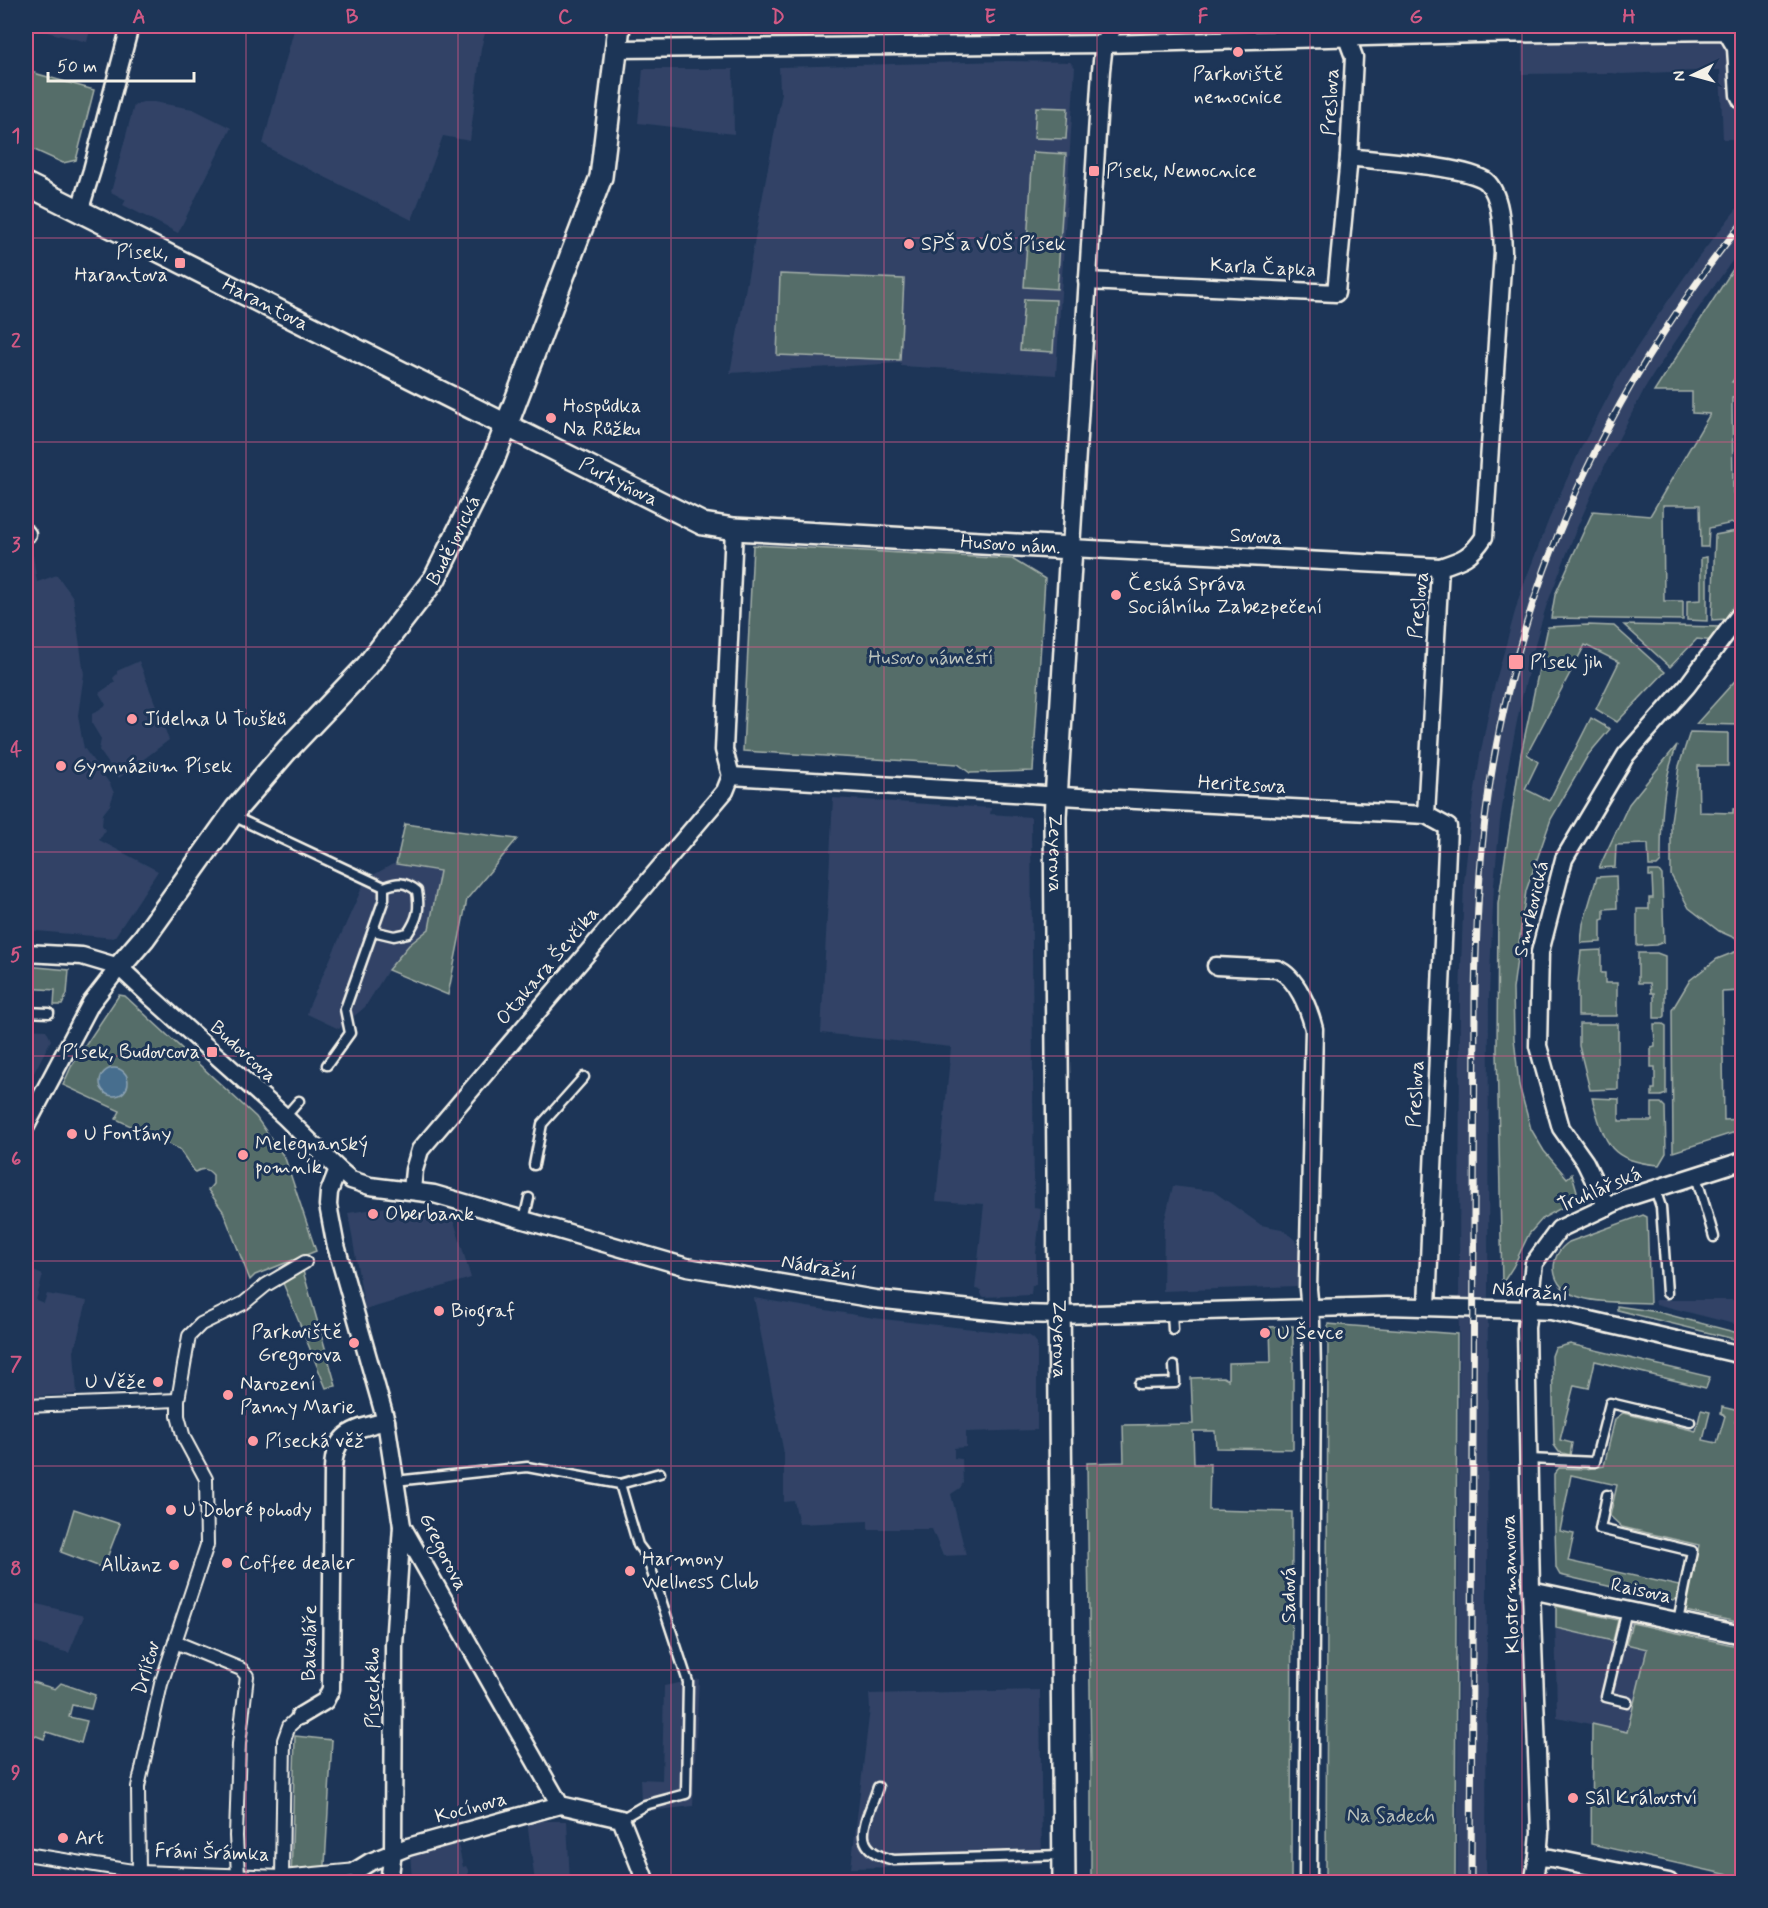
<svg xmlns="http://www.w3.org/2000/svg" width="1768" height="1908" viewBox="0 0 1768 1908" font-family="Mynerve,sans-serif">
  <style>
    .built { fill: #304366 }
    .green { fill: #556d69; stroke: #a4afa8; stroke-width: 1.5 }
    .water { fill: #466e8e; stroke: #8ca2b2; stroke-width: 1.5 }
    .lines { fill: none; stroke-linecap: round; stroke-linejoin: round }
    .service-casing { stroke: #f4f1e8; stroke-width: 13 }
    .pedestrian-casing { stroke: #f4f1e8; stroke-width: 16 }
    .minor-casing { stroke: #f4f1e8; stroke-width: 21 }
    .tertiary-casing { stroke: #f4f1e8; stroke-width: 26 }
    .service { stroke: #1d3557; stroke-width: 8 }
    .pedestrian { stroke: #1d3557; stroke-width: 12 }
    .minor { stroke: #1d3557; stroke-width: 16 }
    .tertiary { stroke: #1d3557; stroke-width: 21 }
    .rail-casing { stroke: #f4f1e8; stroke-width: 7 }
    .rail { stroke: #1d3557; stroke-width: 4.5; stroke-dasharray: 14; stroke-linecap: butt }
    .grid { fill: none; stroke: #d15985; stroke-width: 1.5; stroke-opacity: 0.55 }
    .poi-dot { fill: #ff9aa2; stroke: #1d3557; stroke-width: 2 }
    .labels { text-anchor: middle; dominant-baseline: central; stroke-width: 6; stroke-linejoin: round; paint-order: stroke }
    .poi-label { font-size: 20px; fill: #f4f1e8; stroke: #1d3557; text-anchor: start }
    .street-label { font-size: 20px; fill: #f4f1e8; stroke: #1d3557 }
    .park-label { font-size: 20px; fill: #bcc3bc; stroke: #1d3557 }
    .neatline { fill: none; stroke: #d15985; stroke-width: 2 }
    .grid-label { font-size: 20px; text-anchor: middle; font-weight: bold; fill: #d15985 }
  </style>
  <rect width="100%" height="100%" fill="#1d3557"/>
  <filter id="ink" filterUnits="userSpaceOnUse"><feTurbulence type="fractalNoise" baseFrequency=".0167" numOctaves="2"/><feDisplacementMap in="SourceGraphic" scale="12" xChannelSelector="R" yChannelSelector="G"/><feConvolveMatrix kernelMatrix="1 2 1 2 8 2 1 2 1" color-interpolation-filters="sRGB"/></filter>
  <g filter="url(#ink)">
    <g class="built">
      <polygon points="36,26 91,26 87,42 35,29"/>
      <polygon points="295,26 487,26 481,48 470,141 443,136 412,220 282,156 263,144"/>
      <polygon points="1542,26 1742,26 1742,139 1723,139 1720,70 1622,74 1611,73 1522,74 1522,43 1512,43 1512,30"/>
      <polygon points="1006,61 1070,62 1075,67 1056,375 901,366 901,363 730,373 782,92 780,92 779,67"/>
      <polygon points="643,69 733,69 734,134 638,123"/>
      <polygon points="143,102 154,102 193,109 231,128 178,233 123,205 126,200 111,192 134,105"/>
      <polygon points="1742,202 1742,247 1681,333 1647,384 1605,465 1576,530 1546,607 1537,637 1521,701 1509,762 1500,821 1494,884 1489,997 1486,1882 1457,1882 1460,997 1464,882 1471,817 1480,756 1492,695 1519,597 1549,519 1579,452 1622,370 1657,317 1694,263"/>
      <polygon points="26,550 33,555 37,582 57,575 73,597 84,674 78,715 82,739 84,748 110,784 114,793 110,805 103,814 102,825 105,830 99,840 158,871 114,938 26,930"/>
      <polygon points="139,661 169,740 119,778 99,750 101,739 92,724 92,714 106,705 99,693 115,682 113,678 117,674 117,671"/>
      <polygon points="833,798 991,808 990,814 1031,817 1034,1207 1041,1208 1036,1253 1036,1285 1032,1285 1031,1295 984,1297 981,1294 981,1290 975,1289 984,1204 936,1201 951,1047 821,1033"/>
      <polygon points="393,864 440,870 430,928 410,943 388,970 365,1007 339,1029 307,1014 309,1006 366,879"/>
      <polygon points="26,1029 46,1030 51,1040 26,1088"/>
      <polygon points="1173,1186 1213,1191 1261,1225 1282,1229 1295,1240 1301,1257 1300,1278 1297,1286 1163,1291 1164,1223"/>
      <polygon points="387,1207 425,1212 454,1221 471,1278 365,1310 348,1213"/>
      <polygon points="26,1268 43,1275 36,1300 44,1303 47,1294 87,1301 74,1351 77,1394 26,1397"/>
      <polygon points="754,1298 874,1318 1028,1335 1033,1338 1037,1343 1037,1430 966,1432 966,1447 954,1448 954,1458 962,1459 963,1483 960,1488 951,1494 966,1555 943,1556 932,1529 868,1529 868,1521 799,1524 794,1501 784,1502 784,1454"/>
      <polygon points="1655,1300 1742,1300 1742,1326 1656,1304"/>
      <polygon points="26,1601 84,1616 69,1653 26,1641"/>
      <polygon points="1555,1606 1652,1627 1627,1732 1557,1717"/>
      <polygon points="699,1679 693,1806 649,1811 648,1801 641,1802 640,1779 662,1780 664,1686"/>
      <polygon points="1040,1690 1042,1864 851,1868 870,1708 869,1694"/>
      <polygon points="527,1821 567,1821 570,1882 535,1882"/>
      <polygon points="457,1839 463,1867 466,1866 468,1870 468,1882 412,1882 410,1851"/>
    </g>
    <g class="green">
      <polygon points="712,26 1054,26 1054,27 813,30 710,33"/>
      <polygon points="26,69 27,71 94,90 76,160 63,163 30,148 26,118"/>
      <polygon points="1036,107 1068,108 1066,139 1034,138"/>
      <polygon points="1033,152 1066,154 1057,289 1024,287"/>
      <polygon points="1742,255 1742,375 1738,374 1732,382 1742,383 1742,397 1732,398 1733,493 1742,493 1742,521 1709,528 1708,547 1701,547 1700,505 1663,505 1664,601 1683,601 1683,620 1551,618 1555,595 1593,511 1650,516 1710,414 1692,413 1692,392 1654,392"/>
      <polygon points="780,274 904,279 900,360 777,355"/>
      <polygon points="1024,299 1056,300 1053,352 1020,350"/>
      <polygon points="1742,530 1742,594 1727,619 1712,620 1715,535"/>
      <polygon points="753,545 1012,559 1045,579 1033,771 970,773 958,764 743,751"/>
      <polygon points="1707,557 1707,621 1687,620 1687,601 1701,600 1701,558"/>
      <polygon points="1588,625 1614,626 1665,672 1617,722 1596,709 1619,662 1585,645 1527,754 1538,762 1525,789 1549,801 1591,718 1610,729 1588,755 1551,819 1526,891 1513,989 1514,1038 1519,1085 1531,1129 1544,1151 1567,1178 1572,1174 1577,1191 1565,1206 1543,1218 1529,1234 1513,1267 1502,1284 1497,1051 1498,904 1521,754 1548,627"/>
      <polygon points="1624,625 1723,627 1714,641 1697,639 1670,667"/>
      <polygon points="1742,673 1742,725 1696,724"/>
      <polygon points="1690,732 1728,733 1728,766 1698,766 1699,812 1733,813 1733,809 1742,808 1742,940 1739,940 1719,931 1689,908 1671,875 1671,821 1679,766"/>
      <path d="M1677,745C1662,782 1661,822 1661,862L1657,866H1649L1648,844L1616,845L1615,867L1599,868L1629,804Z"/>
      <polygon points="405,824 517,839 467,899 448,995 388,970 409,945 429,929 440,871 396,864"/>
      <polygon points="1649,871 1659,871 1662,875 1664,942 1656,945 1637,946 1637,909 1649,909 1649,898 1653,898 1652,876 1649,876"/>
      <polygon points="1616,876 1617,908 1604,909 1604,919 1601,920 1601,942 1581,943 1583,924 1597,877"/>
      <polygon points="1742,949 1742,991 1722,992 1724,1120 1742,1119 1742,1130 1673,1152 1672,1010 1690,980 1717,959"/>
      <polygon points="1601,950 1601,973 1605,973 1605,983 1617,983 1617,1016 1578,1016 1578,982 1581,951"/>
      <polygon points="1638,953 1657,953 1665,956 1665,1016 1663,1018 1654,1018 1654,993 1651,993 1650,983 1638,983"/>
      <polygon points="26,966 69,970 67,994 62,1005 54,1005 55,990 26,988"/>
      <path d="M119,995L125,996L256,1117L285,1158L316,1251L255,1275L250,1280L223,1211L208,1190L213,1184V1175C207,1168 203,1168 195,1172L179,1149L116,1119L120,1111L63,1085L71,1067Z"/>
      <polygon points="1579,1024 1618,1024 1618,1089 1590,1090 1579,1046"/>
      <polygon points="1654,1024 1663,1024 1666,1026 1666,1094 1661,1096 1652,1096 1652,1089 1655,1089 1655,1067 1651,1067 1651,1047 1655,1046"/>
      <path d="M1592,1098L1619,1099V1121H1652V1103H1661L1665,1107L1666,1153L1659,1165C1608,1161 1605,1143 1592,1098Z"/>
      <path d="M1643,1215L1647,1217L1650,1303C1622,1301 1557,1309 1554,1269C1554,1257 1560,1248 1569,1242Z"/>
      <polygon points="303,1271 336,1386 326,1388 283,1283 288,1277"/>
      <polygon points="1617,1306 1658,1312 1742,1334 1742,1341 1617,1310"/>
      <polygon points="1328,1324 1457,1334 1455,1882 1326,1882"/>
      <polygon points="1293,1326 1293,1449 1216,1448 1215,1431 1193,1431 1194,1464 1210,1464 1209,1510 1292,1512 1291,1882 1091,1882 1091,1764 1087,1463 1124,1462 1123,1425 1193,1424 1191,1378 1223,1377 1228,1380 1228,1363 1271,1362 1270,1327"/>
      <polygon points="1570,1344 1710,1377 1706,1388 1595,1361 1589,1388 1574,1385 1560,1440 1572,1443 1570,1455 1559,1452 1554,1445 1552,1356 1555,1348"/>
      <polygon points="1722,1407 1739,1411 1735,1422 1742,1424 1742,1623 1685,1611 1699,1545 1622,1527 1610,1516 1617,1485 1571,1475 1560,1531 1574,1534 1568,1561 1679,1586 1677,1597 1673,1601 1560,1575 1556,1568 1554,1484 1554,1474 1559,1468 1586,1469 1604,1466 1615,1419 1623,1413 1696,1431 1701,1410 1710,1412 1703,1440 1717,1443 1725,1416 1721,1414"/>
      <polygon points="74,1509 120,1524 103,1568 61,1552"/>
      <polygon points="1556,1606 1618,1620 1613,1641 1556,1628"/>
      <polygon points="1632,1623 1742,1647 1742,1878 1591,1844 1592,1724 1627,1732 1647,1649 1626,1644"/>
      <polygon points="26,1680 55,1689 61,1683 95,1695 91,1709 72,1705 69,1717 87,1721 81,1743 47,1732 44,1739 26,1732"/>
      <polygon points="295,1736 332,1740 324,1882 291,1882"/>
    </g>
    <circle class="water" cx="114" cy="1082" r="14"/>
    <g class="lines">
      <g class="service-casing">
        <g id="service">
          <polyline points="233,816 384,887 384,899 345,1009 350,1033 327,1065"/>
          <path d="M373,931L394,936L408,933C418,918 420,909 417,891C405,881 398,882 384,887"/>
          <polyline points="26,1012 49,1013"/>
          <polyline points="285,1117 299,1101"/>
          <polyline points="534,1165 542,1124 584,1077"/>
          <polyline points="1696,1176 1714,1237"/>
          <polyline points="1655,1189 1661,1207 1667,1293"/>
          <polyline points="524,1220 529,1198"/>
          <polyline points="1172,1312 1173,1330"/>
          <polyline points="1139,1384 1175,1383 1174,1366"/>
          <polyline points="1529,1459 1595,1462 1610,1403 1690,1422"/>
          <polyline points="395,1481 527,1467 620,1484 660,1473"/>
          <polyline points="620,1484 638,1545 647,1557 688,1682 686,1794 645,1805 621,1819"/>
          <polyline points="1607,1495 1600,1529 1692,1551 1678,1621"/>
          <polyline points="1627,1610 1606,1697 1627,1702"/>
          <path d="M878,1787C867,1821 846,1849 894,1860L1063,1855"/>
        </g>
      </g>
      <g class="pedestrian-casing">
        <g id="pedestrian">
          <polyline points="26,1406 178,1400"/>
          <polyline points="175,1642 241,1669 247,1676 239,1744 236,1836 238,1875"/>
          <polyline points="26,1854 139,1872 282,1877 357,1870"/>
          <polyline points="139,1872 138,1787 161,1684 207,1545 206,1479 184,1438 178,1416 178,1400 189,1336 201,1324 244,1303 266,1285 305,1262"/>
          <polyline points="282,1877 284,1740 289,1726 300,1716"/>
        </g>
      </g>
      <g class="minor-casing">
        <g id="minor">
          <polyline points="1114,26 1104,44 1101,70 1071,548 1440,567"/>
          <path d="M1347,38L1354,57L1349,157C1378,161 1467,166 1486,181C1502,195 1502,232 1503,252L1484,537C1471,557 1462,560 1440,567L1426,815"/>
          <polyline points="616,49 1104,44 1478,34 1726,31 1736,48 1739,95 1742,101"/>
          <polyline points="79,212 92,170 130,26"/>
          <polyline points="1087,281 1336,293 1349,157"/>
          <polyline points="26,533 27,534"/>
          <polyline points="731,776 1079,797 1426,815 1448,827 1427,1306"/>
          <polyline points="731,776 724,750 734,529"/>
          <polyline points="26,953 82,956 119,967 151,997 285,1117 338,1169 351,1180 370,1186 434,1194 687,1267 875,1299 1020,1314 1059,1315 1387,1306 1527,1310 1551,1311 1742,1355"/>
          <path d="M1216,966L1277,969C1297,977 1309,1009 1314,1029L1308,1289L1311,1322L1312,1376L1308,1882"/>
          <polyline points="26,1126 91,1003 119,967"/>
          <polyline points="338,1169 329,1192 328,1205 335,1242 386,1421 402,1526 560,1805 621,1819 646,1882"/>
          <polyline points="412,1190 414,1170 420,1150 725,791 731,776"/>
          <polyline points="1607,1207 1585,1162 1561,1128 1538,1046 1540,952 1564,859 1626,755 1687,686 1742,612"/>
          <polyline points="1531,1590 1742,1635"/>
          <path d="M300,1716L325,1701L331,1689L333,1469C334,1432 355,1429 386,1421"/>
          <polyline points="1538,1857 1551,1858 1669,1882"/>
          <polyline points="357,1870 370,1862 408,1847 560,1805"/>
          <polyline points="389,1882 393,1852 394,1645 402,1526"/>
          <polyline points="1533,1882 1538,1857 1540,1832 1531,1590 1526,1328 1534,1263 1559,1229 1623,1199 1742,1161"/>
        </g>
      </g>
      <g class="tertiary-casing">
        <g id="tertiary">
          <path id="s1" d="M26,184L703,524L734,529L1071,548L1055,817L1064,1882"/>
          <path id="s2" d="M119,967L144,938L236,809L287,750L367,666L435,578L492,463L601,177L619,26"/>
        </g>
      </g>
      <use href="#service" class="service"/>
      <use href="#pedestrian" class="pedestrian"/>
      <use href="#minor" class="minor"/>
      <use href="#tertiary" class="tertiary"/>
      <g class="rail-casing">
        <path id="rail" d="M1471,1882L1475,997C1476,938 1478,879 1485,820C1505,649 1566,483 1660,338C1685,299 1712,259 1742,224"/>
      </g>
      <use href="#rail" class="rail"/>
    </g>
  </g>
  <path class="grid" d="M246,26V1882M458,26V1882M671,26V1882M884,26V1882M1097,26V1882M1310,26V1882M1522,26V1882M26,238H1742M26,442H1742M26,647H1742M26,852H1742M26,1056H1742M26,1261H1742M26,1466H1742M26,1670H1742"/>
  <g class="poi-dot">
    <circle cx="1238" cy="52" r="6"/>
    <rect x="1088" y="165" width="12" height="12" rx="3"/>
    <circle cx="909" cy="244" r="6"/>
    <rect x="174" y="257" width="12" height="12" rx="3"/>
    <circle cx="551" cy="418" r="6"/>
    <circle cx="1116" cy="595" r="6"/>
    <rect x="1508" y="654" width="16" height="16" rx="3"/>
    <circle cx="132" cy="719" r="6"/>
    <circle cx="61" cy="766" r="6"/>
    <rect x="206" y="1046" width="12" height="12" rx="3"/>
    <circle cx="72" cy="1134" r="6"/>
    <circle cx="243" cy="1155" r="6"/>
    <circle cx="373" cy="1214" r="6"/>
    <circle cx="439" cy="1311" r="6"/>
    <circle cx="1265" cy="1333" r="6"/>
    <circle cx="354" cy="1343" r="6"/>
    <circle cx="158" cy="1382" r="6"/>
    <circle cx="228" cy="1395" r="6"/>
    <circle cx="253" cy="1441" r="6"/>
    <circle cx="171" cy="1510" r="6"/>
    <circle cx="227" cy="1563" r="6"/>
    <circle cx="174" cy="1565" r="6"/>
    <circle cx="630" cy="1571" r="6"/>
    <circle cx="1573" cy="1798" r="6"/>
    <circle cx="63" cy="1838" r="6"/>
  </g>
  <g class="labels">
    <g class="poi-label">
      <text x="1238" y="74" text-anchor="middle">Parkoviště<tspan x="1238" dy="23">nemocnice</tspan></text>
      <text x="1106" y="171">Písek, Nemocnice</text>
      <text x="921" y="244">SPŠ a VOŠ Písek</text>
      <text x="168" y="252" text-anchor="end">Písek,<tspan x="168" dy="23">Harantova</tspan></text>
      <text x="563" y="406">Hospůdka<tspan x="563" dy="23">Na Růžku</tspan></text>
      <text x="1128" y="584">Česká Správa<tspan x="1128" dy="23">Sociálního Zabezpečení</tspan></text>
      <text x="1530" y="662">Písek jih</text>
      <text x="144" y="719">Jídelna U Toušků</text>
      <text x="73" y="766">Gymnázium Písek</text>
      <text x="200" y="1052" text-anchor="end">Písek, Budovcova</text>
      <text x="84" y="1134">U Fontány</text>
      <text x="255" y="1144">Melegnanský<tspan x="255" dy="23">pomník</tspan></text>
      <text x="385" y="1214">Oberbank</text>
      <text x="451" y="1311">Biograf</text>
      <text x="342" y="1332" text-anchor="end">Parkoviště<tspan x="342" dy="23">Gregorova</tspan></text>
      <text x="1277" y="1333">U Ševce</text>
      <text x="146" y="1382" text-anchor="end">U Věže</text>
      <text x="240" y="1384">Narození<tspan x="240" dy="23">Panny Marie</tspan></text>
      <text x="265" y="1441">Písecká věž</text>
      <text x="183" y="1510">U Dobré pohody</text>
      <text x="642" y="1559">Harmony<tspan x="642" dy="23">Wellness Club</tspan></text>
      <text x="239" y="1563">Coffee dealer</text>
      <text x="162" y="1565" text-anchor="end">Allianz</text>
      <text x="1585" y="1798">Sál Království</text>
      <text x="75" y="1838">Art</text>
    </g>
    <g class="street-label">
      <text transform="translate(1331 102) rotate(-87)">Preslova</text>
      <text transform="translate(1263 268) rotate(3)">Karla Čapka</text>
      <text stroke="none"><textPath href="#s1" startOffset="268">Harantova</textPath></text>
      <text stroke="none"><textPath href="#s1" startOffset="663">Purkyňova</textPath></text>
      <text transform="translate(1256 537) rotate(3)">Sovova</text>
      <text stroke="none"><textPath href="#s2" startOffset="544">Budějovická</textPath></text>
      <text stroke="none"><textPath href="#s1" startOffset="1066">Husovo nám.</textPath></text>
      <text transform="translate(1419 605) rotate(-84)">Preslova</text>
      <text transform="translate(1242 785) rotate(3)">Heritesova</text>
      <text stroke="none"><textPath href="#s1" startOffset="1432">Zeyerova</textPath></text>
      <text transform="translate(1532 909) rotate(-77)">Smrkovická</text>
      <text transform="translate(548 966) rotate(-50)">Otakara Ševčíka</text>
      <text transform="translate(243 1052) rotate(42)">Budovcova</text>
      <text transform="translate(1416 1094) rotate(-87)">Preslova</text>
      <text transform="translate(1600 1190) rotate(-23)">Truhlářská</text>
      <text transform="translate(819 1268) rotate(10)">Nádražní</text>
      <text transform="translate(1530 1292) rotate(5)">Nádražní</text>
      <text stroke="none"><textPath href="#s1" startOffset="1918">Zeyerova</textPath></text>
      <text transform="translate(443 1552) rotate(63)">Gregorova</text>
      <text transform="translate(1511 1584) rotate(-92)">Klostermannova</text>
      <text transform="translate(1641 1591) rotate(12)">Raisova</text>
      <text transform="translate(1289 1595) rotate(-90)">Sadová</text>
      <text transform="translate(310 1643) rotate(-89)">Bakaláře</text>
      <text transform="translate(147 1668) rotate(-74)">Drlíčov</text>
      <text transform="translate(373 1688) rotate(-90)">Píseckého</text>
      <text transform="translate(471 1808) rotate(-15)">Kocínova</text>
      <text transform="translate(212 1853) rotate(2)">Fráni Šrámka</text>
    </g>
    <g class="park-label">
      <text x="931" y="658">Husovo náměstí</text>
      <text x="1391" y="1816">Na Sadech</text>
    </g>
  </g>
  <rect width="1768" height="1908" fill="none" stroke="#1d3557" stroke-width="66"/>
  <g transform="translate(1693 75) rotate(265)" stroke="#1d3557" stroke-width="4.5" paint-order="stroke">
  <path d="M0-4.5L10 22L0 15L-10 22Z" fill="#f4f1e8"/>
  <text y="-9" font-size="16" font-weight="bold" text-anchor="middle" fill="#f4f1e8">N</text>
  </g>
  <path d="M48 72v9h146v-9" fill="none" stroke="#f4f1e8" stroke-width="3"/>
  <text x="57" y="72" font-size="18" fill="#f4f1e8" stroke="#1d3557" stroke-width="4.5" paint-order="stroke">50 m</text>
  <rect x="33" y="33" width="1702" height="1842" class="neatline"/>
  <g class="grid-label">
    <text x="139" y="23">A</text>
    <text x="352" y="23">B</text>
    <text x="565" y="23">C</text>
    <text x="778" y="23">D</text>
    <text x="990" y="23">E</text>
    <text x="1203" y="23">F</text>
    <text x="1416" y="23">G</text>
    <text x="1629" y="23">H</text>
    <text x="16" y="142">1</text>
    <text x="16" y="347">2</text>
    <text x="16" y="551">3</text>
    <text x="16" y="756">4</text>
    <text x="16" y="961">5</text>
    <text x="16" y="1165">6</text>
    <text x="16" y="1370">7</text>
    <text x="16" y="1575">8</text>
    <text x="16" y="1779">9</text>
  </g>
</svg>
